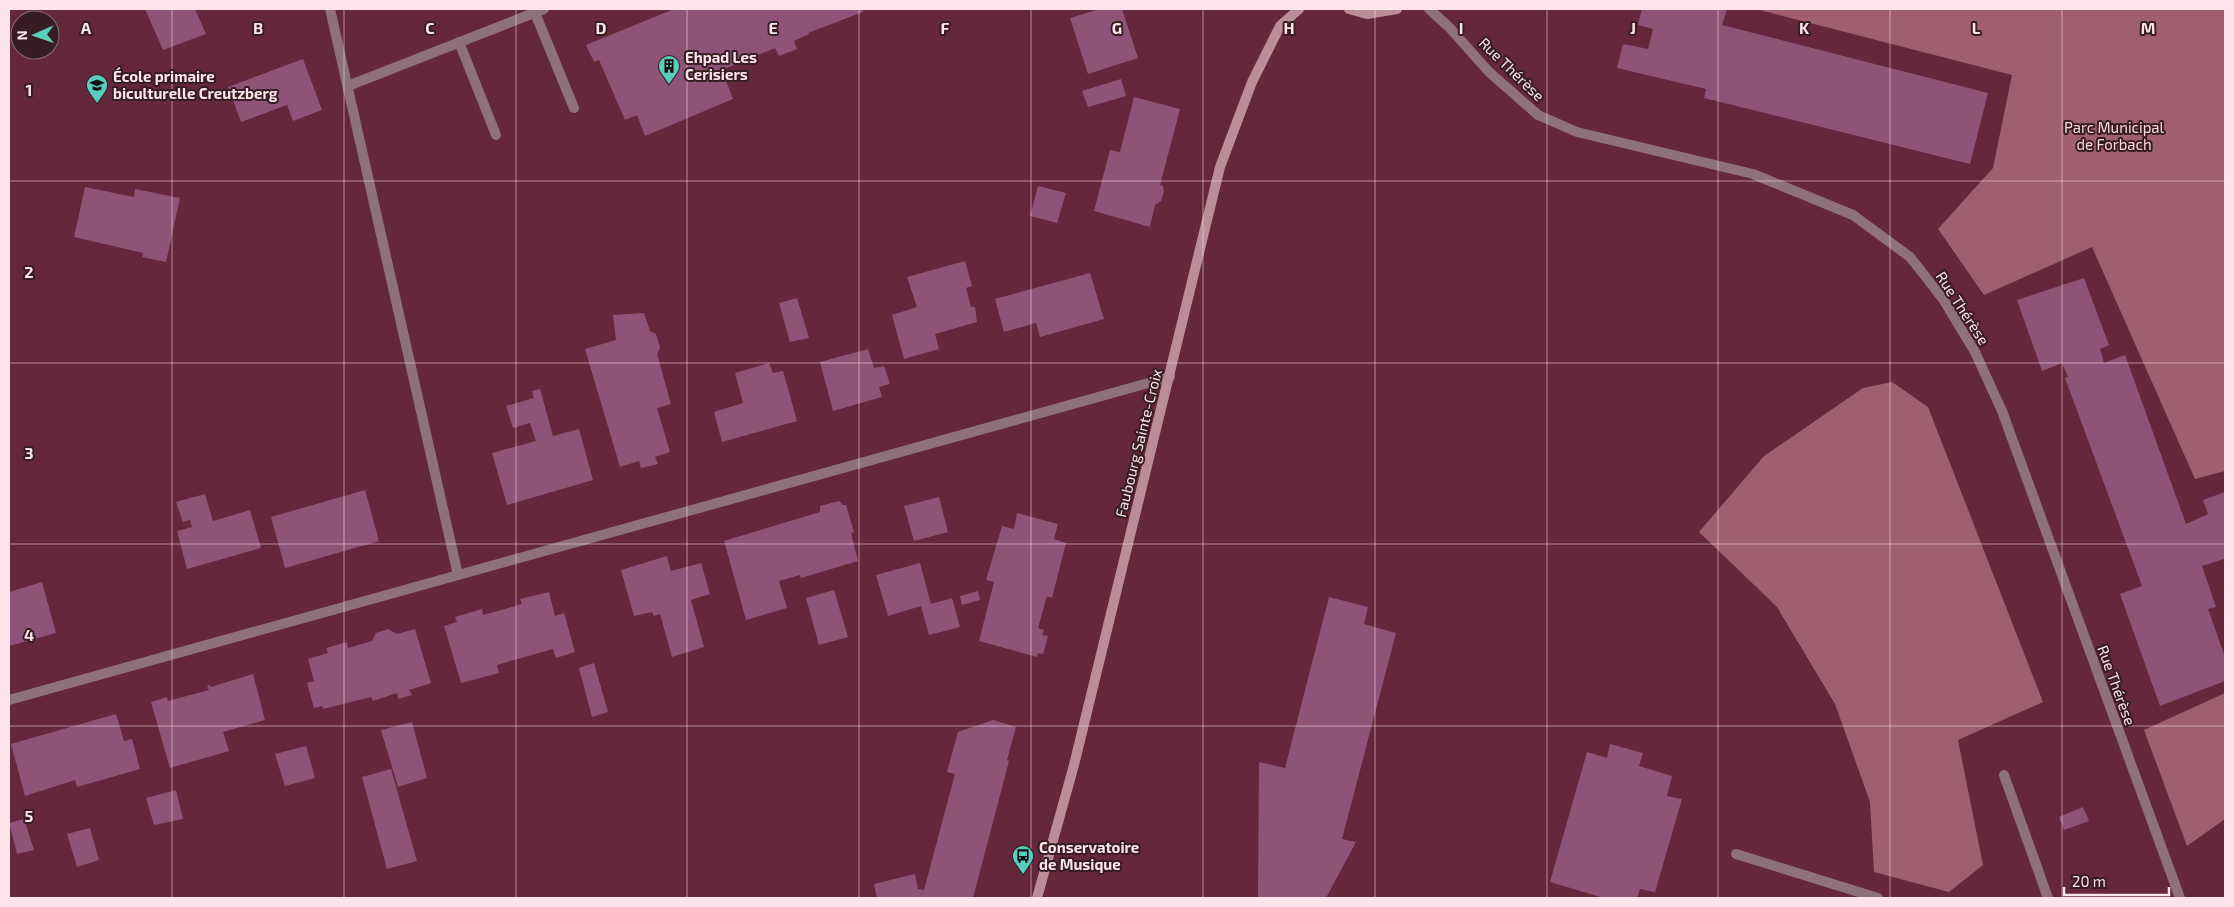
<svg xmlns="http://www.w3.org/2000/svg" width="2234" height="907" viewBox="0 0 2234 907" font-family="'Exo 2',sans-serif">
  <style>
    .forest { fill: #9f5f71 }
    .building { fill: #8d5478 }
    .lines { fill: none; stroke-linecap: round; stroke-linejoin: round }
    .service { stroke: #8f7279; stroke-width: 10 }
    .minor { stroke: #8f7279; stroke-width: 10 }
    .secondary { stroke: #bb8d99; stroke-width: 10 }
    .grid { fill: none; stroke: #fce4ea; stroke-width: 1; stroke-opacity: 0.55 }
    .labels { text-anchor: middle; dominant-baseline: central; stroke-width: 4; stroke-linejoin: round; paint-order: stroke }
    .poi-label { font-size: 15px; font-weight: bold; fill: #fce4ea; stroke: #381c24; text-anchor: start }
    .street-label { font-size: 15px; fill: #fce4ea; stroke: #381c24 }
    .park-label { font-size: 15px; fill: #fed7e0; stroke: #381c24 }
    .grid-label { font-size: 16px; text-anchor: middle; font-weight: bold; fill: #fce4ea; stroke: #381c24; stroke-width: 4; stroke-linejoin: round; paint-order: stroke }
  </style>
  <rect width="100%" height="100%" fill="#64273c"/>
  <g class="forest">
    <polygon points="1756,9 2225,9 2225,471 2195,479 2092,247 1984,295 1938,229 1993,168 2012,75"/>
    <polygon points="1892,382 1928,407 2043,702 1958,740 1983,865 1949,892 1874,872 1870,802 1835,704 1777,607 1699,532 1764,456 1863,388"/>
    <polygon points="2225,693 2225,819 2187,846 2144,730"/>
  </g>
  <g class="building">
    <polygon points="145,9 195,9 206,34 163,50"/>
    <polygon points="674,9 862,9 863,12 808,33 809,34 794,41 797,49 779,56 775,48 722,70 733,99 645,136 637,115 625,120 599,60 594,62 586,45"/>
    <polygon points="1100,9 1122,9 1138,58 1088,74 1070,18"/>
    <polygon points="1642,9 1727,9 1722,25 1988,93 1970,164 1704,98 1706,89 1617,68 1623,44 1648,49 1653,29 1638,25"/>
    <polygon points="303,59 322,110 293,121 287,105 241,122 228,87"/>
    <polygon points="1121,79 1126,96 1088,107 1082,91"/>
    <polygon points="1134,97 1180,109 1160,185 1163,186 1164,191 1161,201 1155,205 1150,227 1094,211 1110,150 1120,152"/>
    <polygon points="1038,186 1066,193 1057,223 1030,216"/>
    <polygon points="85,187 134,197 135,189 180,198 166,262 142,257 143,253 74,237"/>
    <polygon points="965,261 972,286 966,288 971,307 975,307 977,322 935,334 939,349 904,359 892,315 917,307 907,277"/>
    <polygon points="1090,273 1104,319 1040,337 1036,323 1004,332 995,299"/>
    <polygon points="2084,278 2109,345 2100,349 2104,363 2125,355 2186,524 2208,514 2203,500 2225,492 2225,563 2224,559 2202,566 2216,607 2208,609 2225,657 2225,681 2160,706 2120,594 2142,586 2065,378 2068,377 2062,363 2042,371 2017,300"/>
    <polygon points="797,298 809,338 790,342 779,303"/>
    <polygon points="644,313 650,331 656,334 660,348 657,354 671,404 657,408 670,452 655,457 658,464 641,468 639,461 620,467 585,349 616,340 613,315"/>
    <polygon points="868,349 874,368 884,366 890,384 879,387 882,397 833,411 820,362"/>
    <polygon points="769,363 773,373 783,371 797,421 722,442 714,412 743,403 735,373"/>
    <polygon points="540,389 553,436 579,429 593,480 507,505 492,453 536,441 530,423 513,428 506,406 534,398 532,391"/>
    <polygon points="365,490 379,541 285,568 271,517"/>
    <polygon points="205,494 213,521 250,510 261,548 187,569 177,531 192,527 190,520 183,522 176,502"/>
    <polygon points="939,497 948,532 914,541 904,506"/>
    <polygon points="839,501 843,505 846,505 854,532 851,533 858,561 801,578 800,575 779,581 787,608 746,620 724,541 820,512 820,506"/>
    <polygon points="1017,513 1058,524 1054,539 1066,543 1052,598 1047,596 1038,628 1044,630 1042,635 1048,636 1043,654 1038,653 1037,657 979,641 994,582 986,580 1002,526 1014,529"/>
    <polygon points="667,556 671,571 701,563 710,594 691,600 704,647 672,657 660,614 654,616 652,612 634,616 621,570"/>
    <polygon points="920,563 931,604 952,598 960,627 929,635 921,606 888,616 876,575"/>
    <polygon points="42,582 56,633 9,646 9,592"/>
    <polygon points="834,590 848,637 819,645 806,598"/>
    <polygon points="978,591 980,600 962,605 960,596"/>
    <polygon points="549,592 555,616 564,613 575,652 556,658 553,649 497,665 499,673 461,683 444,626 457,622 455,617 482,609 483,615 522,604 520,599"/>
    <polygon points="1329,597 1368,607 1364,624 1396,633 1342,839 1356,842 1326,898 1258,898 1259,762 1285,768"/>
    <polygon points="388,629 397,634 415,629 431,683 409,690 412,695 398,699 397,693 373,701 371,697 323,709 322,706 314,708 307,683 314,681 308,659 328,653 326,648 347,642 348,648 372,641 376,633"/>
    <polygon points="594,663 608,712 592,717 579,668"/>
    <polygon points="253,674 265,720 223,732 229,751 170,768 151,702 167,697 168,701 209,690 207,686 210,685 211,687"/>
    <polygon points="116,714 124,741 132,739 140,769 77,787 75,780 25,796 11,744"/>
    <polygon points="993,720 1016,727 1007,760 1009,761 973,898 877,898 874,884 915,874 918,889 924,890 955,774 947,772 958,732"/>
    <polygon points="412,722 427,778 398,787 381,730"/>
    <polygon points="1610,744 1643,753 1639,766 1672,776 1667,796 1682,799 1655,892 1640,889 1637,898 1604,898 1550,882 1587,752 1607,758"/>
    <polygon points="306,746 315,778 285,786 275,754"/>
    <polygon points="391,769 417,861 387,869 362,777"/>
    <polygon points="176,790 183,819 154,825 146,798"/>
    <polygon points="2083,807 2089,821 2064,830 2059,817"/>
    <polygon points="24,819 34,850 17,854 9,823"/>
    <polygon points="90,828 99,860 77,867 67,834"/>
  </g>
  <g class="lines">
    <g class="service">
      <polyline points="330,9 458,575"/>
      <polyline points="535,13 574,108"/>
      <polyline points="459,42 496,135"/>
      <polyline points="348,86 544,9"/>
      <polyline points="2004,775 2048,898"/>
      <polyline points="1736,854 1878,898"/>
    </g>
    <g class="minor">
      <polyline points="1429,9 1449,27 1489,72 1538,115 1577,132 1753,174 1853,215 1910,257 1943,299 1975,352 2002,411 2180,898"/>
      <polyline points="9,700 1170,377"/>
    </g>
    <g class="secondary">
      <polyline points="1349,9 1367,14 1397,9"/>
      <polyline points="1037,898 1074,765 1220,167 1252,82 1280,26 1299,9"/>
    </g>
  </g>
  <path class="grid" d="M172,9V898M344,9V898M516,9V898M687,9V898M859,9V898M1031,9V898M1203,9V898M1375,9V898M1547,9V898M1718,9V898M1890,9V898M2062,9V898M9,181H2225M9,363H2225M9,544H2225M9,726H2225"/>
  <defs>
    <g id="building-pin" transform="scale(1.125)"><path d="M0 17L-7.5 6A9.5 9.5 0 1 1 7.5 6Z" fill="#5acebc" stroke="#381c24"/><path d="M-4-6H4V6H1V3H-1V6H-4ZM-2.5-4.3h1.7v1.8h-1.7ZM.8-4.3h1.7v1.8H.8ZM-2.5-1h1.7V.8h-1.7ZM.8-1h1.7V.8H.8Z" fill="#111"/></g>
    <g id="school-pin" transform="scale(1.125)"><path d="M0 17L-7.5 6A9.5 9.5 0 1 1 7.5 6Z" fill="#5acebc" stroke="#381c24"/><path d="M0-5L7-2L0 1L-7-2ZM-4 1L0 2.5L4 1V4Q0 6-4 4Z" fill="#111"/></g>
    <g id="bus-pin" transform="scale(1.125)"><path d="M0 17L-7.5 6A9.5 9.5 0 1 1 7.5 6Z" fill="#5acebc" stroke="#381c24"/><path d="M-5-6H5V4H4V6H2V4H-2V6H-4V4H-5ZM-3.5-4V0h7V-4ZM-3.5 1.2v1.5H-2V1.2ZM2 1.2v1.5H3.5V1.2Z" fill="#111"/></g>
  </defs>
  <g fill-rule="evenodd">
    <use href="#building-pin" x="669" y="66"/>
    <use href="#school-pin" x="97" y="85"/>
    <use href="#bus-pin" x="1023" y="856"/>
  </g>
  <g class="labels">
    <g class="poi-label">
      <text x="685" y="57">Ehpad Les<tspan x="685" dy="17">Cerisiers</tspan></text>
      <text x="113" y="76">École primaire<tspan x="113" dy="17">biculturelle Creutzberg</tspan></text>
      <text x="1039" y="847">Conservatoire<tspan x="1039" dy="17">de Musique</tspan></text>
    </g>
    <g class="street-label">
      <text transform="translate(1512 69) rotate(44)">Rue Thérèse</text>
      <text transform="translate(1963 308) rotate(57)">Rue Thérèse</text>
      <text transform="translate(1138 443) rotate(-76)">Faubourg Sainte-Croix</text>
      <text transform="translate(2117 685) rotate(70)">Rue Thérèse</text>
    </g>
    <g class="park-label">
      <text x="2114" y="127">Parc Municipal<tspan x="2114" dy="17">de Forbach</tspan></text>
    </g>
  </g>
  <g class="grid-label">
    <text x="86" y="34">A</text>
    <text x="258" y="34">B</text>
    <text x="430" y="34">C</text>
    <text x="601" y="34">D</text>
    <text x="773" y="34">E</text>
    <text x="945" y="34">F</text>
    <text x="1117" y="34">G</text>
    <text x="1289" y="34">H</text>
    <text x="1461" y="34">I</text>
    <text x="1633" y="34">J</text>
    <text x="1804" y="34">K</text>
    <text x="1976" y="34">L</text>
    <text x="2148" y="34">M</text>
    <text x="29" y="96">1</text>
    <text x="29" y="278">2</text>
    <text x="29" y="459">3</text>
    <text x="29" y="641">4</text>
    <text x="29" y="822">5</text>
  </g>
  <rect width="2234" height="907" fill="none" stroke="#fce4ea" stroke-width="20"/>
  <g transform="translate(35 35) rotate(268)"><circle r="24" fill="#381c24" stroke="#866c73"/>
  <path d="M0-4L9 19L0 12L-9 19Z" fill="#5acebc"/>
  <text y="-8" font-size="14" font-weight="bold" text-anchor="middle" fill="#fce4ea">N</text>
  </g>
  <path d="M2064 887v8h105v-8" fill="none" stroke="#fce4ea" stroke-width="2.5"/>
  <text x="2072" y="887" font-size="15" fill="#fce4ea" stroke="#381c24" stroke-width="4" paint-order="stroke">20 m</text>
</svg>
